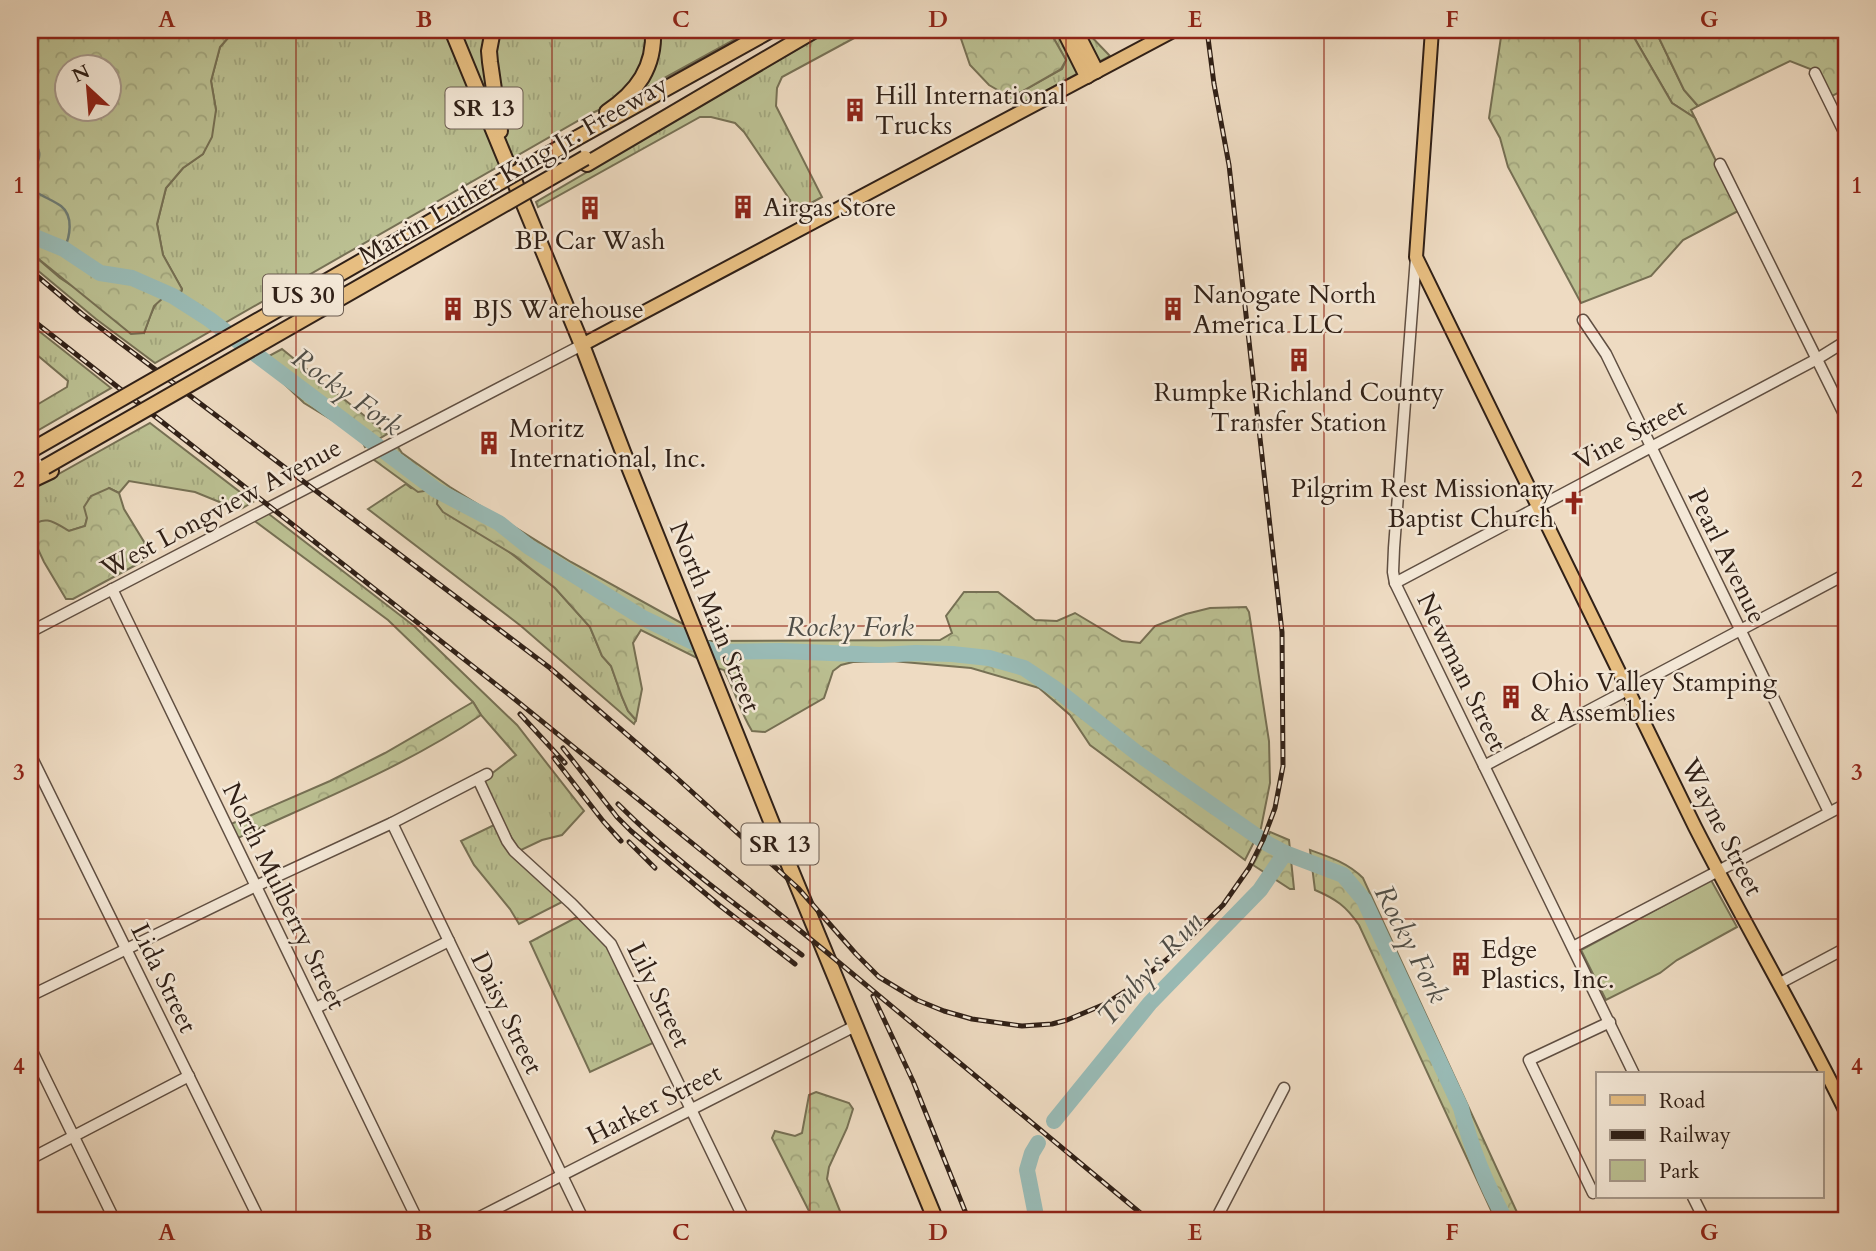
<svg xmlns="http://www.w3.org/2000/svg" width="1876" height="1251" viewBox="0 0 1876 1251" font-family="Cardo,serif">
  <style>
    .grass { fill: url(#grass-tufts); stroke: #767054; stroke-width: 2 }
    .forest { fill: url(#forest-crowns); stroke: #767054; stroke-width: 2; fill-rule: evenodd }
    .green { fill: #bbc092; stroke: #767054; stroke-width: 2 }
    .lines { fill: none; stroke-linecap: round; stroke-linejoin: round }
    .stream { stroke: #6f7d76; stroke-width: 2.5 }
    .river { stroke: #99bbb6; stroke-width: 16 }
    .minor-casing { stroke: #604f42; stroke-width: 13 }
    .major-casing { stroke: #302017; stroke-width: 16 }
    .highway-casing { stroke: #302017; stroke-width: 18 }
    .minor { stroke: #f4e8d7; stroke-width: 10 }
    .major { stroke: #e7be81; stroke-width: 12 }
    .highway { stroke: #e7be81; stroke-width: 14 }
    .rail-casing { stroke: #302017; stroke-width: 5 }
    .rail { stroke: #f4e8d7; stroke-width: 2.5; stroke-dasharray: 8; stroke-linecap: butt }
    .highway-bridge-casing { stroke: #302017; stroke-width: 18; stroke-linecap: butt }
    .highway-bridge { stroke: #e7be81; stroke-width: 14 }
    .grid { fill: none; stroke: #8f2418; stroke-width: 2; stroke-opacity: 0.55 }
    .labels { text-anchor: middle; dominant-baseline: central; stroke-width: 5; stroke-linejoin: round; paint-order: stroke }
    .shield { fill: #f4e8d7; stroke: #6b5c51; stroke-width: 2 }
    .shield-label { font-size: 24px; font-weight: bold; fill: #302017 }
    .poi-label { font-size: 26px; fill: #302017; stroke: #f4e8d7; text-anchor: start }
    .street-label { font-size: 26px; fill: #302017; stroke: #f4e8d7 }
    .water-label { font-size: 28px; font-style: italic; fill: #504e47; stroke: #f4e8d7 }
    .neatline { fill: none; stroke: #8f2418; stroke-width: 2.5 }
    .grid-label { font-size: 23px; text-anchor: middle; font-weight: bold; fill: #8f2418 }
  </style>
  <defs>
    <pattern id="grass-tufts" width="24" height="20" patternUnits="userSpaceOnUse" patternTransform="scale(1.75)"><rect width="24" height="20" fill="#bbc092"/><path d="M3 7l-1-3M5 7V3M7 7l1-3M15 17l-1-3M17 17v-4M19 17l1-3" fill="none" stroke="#a1a57d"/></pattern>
    <pattern id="forest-crowns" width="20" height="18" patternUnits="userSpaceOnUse" patternTransform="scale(1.75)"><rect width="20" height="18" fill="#bbc092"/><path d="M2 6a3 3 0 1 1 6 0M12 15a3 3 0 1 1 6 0" fill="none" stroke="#a1a57d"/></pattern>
  </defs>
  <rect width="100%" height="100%" fill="#eedbc2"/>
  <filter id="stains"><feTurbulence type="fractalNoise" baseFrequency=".00286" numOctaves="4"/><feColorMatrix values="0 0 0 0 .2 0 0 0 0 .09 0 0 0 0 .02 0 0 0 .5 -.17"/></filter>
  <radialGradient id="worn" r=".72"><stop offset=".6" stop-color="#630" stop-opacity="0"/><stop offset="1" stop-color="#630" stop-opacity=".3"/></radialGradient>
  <g class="grass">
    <path d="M235,30H752L639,92L590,114L155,363L96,319L30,264V252L60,278L144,333C148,324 154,297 166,297C171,296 174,300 178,301L182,289L163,255L157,224L166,188L183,168L203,154L216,110L211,81L220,47Z"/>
    <polygon points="830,30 869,30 782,77 777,88 776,106 822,197 791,214 790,200 744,132 735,123 711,117 700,117 538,207 536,202"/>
    <polygon points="1049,30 1085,30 1110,56 1014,108 1008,96 1021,92 1062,69 1066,60"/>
    <polygon points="1627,30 1663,30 1659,38 1684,90 1698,106 1691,110 1695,118 1672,103 1632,34"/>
    <polygon points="30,324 111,388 30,435 30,409 67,387 68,381 30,349"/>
    <polygon points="150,423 253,502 239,510 195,492 129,481 119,493 109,488 87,518 85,526 69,531 36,522 30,528 30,490"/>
    <polygon points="406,484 411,488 431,490 555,588 590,627 602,656 611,666 622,697 628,711 636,720 634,724 521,626 368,509"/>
    <polygon points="265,511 414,626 517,725 584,811 562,835 542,840 519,851 502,821 482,781 516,755 481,715 473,702 388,620 252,519"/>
    <polygon points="494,825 512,855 564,901 519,924 510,909 474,865 461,841"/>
    <polygon points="577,917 602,940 612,952 655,1042 590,1072 530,942"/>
  </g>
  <g class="forest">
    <path d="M30,30H235L220,47L211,81L216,110L212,137L203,154L183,168L166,188L157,224L163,255L182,289L178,301L167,297L163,298L154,306L144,333L131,334L30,252ZM108,66V108H66V66Z"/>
    <polygon points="958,30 1049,30 1066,60 1061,69 1021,92 1008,96 989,85 970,65"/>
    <polygon points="1502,30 1627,30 1632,34 1672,103 1695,118 1740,210 1683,240 1651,276 1581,303 1508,167 1500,138 1489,118"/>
    <polygon points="1663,30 1846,30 1846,89 1830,97 1818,72 1790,61 1698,106 1684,90 1659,38"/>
    <polygon points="282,349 387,434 365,447 361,439 350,431 304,403 276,376 268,367 267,357"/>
    <polygon points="396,444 402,453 450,487 571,562 685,625 697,658 641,630 633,643 642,689 636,720 628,711 622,697 611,666 602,656 590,627 555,588 514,555 443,512 437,504 438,495 431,490 418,492 370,457"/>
    <path d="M109,488L119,493L124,509L149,550L147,559L73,599H66L44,562L30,532V528C44,514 54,522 69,531L85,526L87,518L84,507L91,496Z"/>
    <path d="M964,592H998L1035,620L1057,621L1075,613L1122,641L1140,643L1155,626L1186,614L1210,608L1246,607L1249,612L1269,741L1270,783L1261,828L1245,860L1090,745L1070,715L1039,688L971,668L892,661L853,662L841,665L833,671L824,698L765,732L752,731C740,712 735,690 724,670L717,668L708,641L940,640L952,633L946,616Z"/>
    <path d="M473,702L481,715C406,766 320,800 238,838L231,824L330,781L385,753Z"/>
    <polygon points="1270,832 1289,840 1294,889 1290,889 1253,865"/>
    <path d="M1310,850C1330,857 1348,863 1363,878L1521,1221H1496L1359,925C1346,906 1336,899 1315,890Z"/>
    <polygon points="816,1092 849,1103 853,1109 847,1128 829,1167 827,1179 844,1221 814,1221 772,1138 775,1131 795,1136 802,1133 809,1095"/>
  </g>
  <polygon class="green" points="1711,880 1737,927 1677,960 1660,973 1606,1000 1581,950"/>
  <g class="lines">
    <g class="stream">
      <polyline points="30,64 35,54 36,34 41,30"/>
      <path d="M30,136C49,160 33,159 33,181C33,183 35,190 36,192C44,197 54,201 61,206C74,216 70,237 64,249"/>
    </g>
    <g class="river">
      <path d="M30,235L64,249L100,273L132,278L173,296L209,319L436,490L499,523L529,547L643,618L714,652L781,651L880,655L916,653L952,654L989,658L1024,668L1057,690L1137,753L1268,844L1285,853L1343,875L1364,900L1461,1108C1471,1148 1486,1185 1506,1221"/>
      <polyline points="1054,1121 1150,1003 1260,890 1285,853"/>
      <polyline points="1037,1221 1027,1170 1032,1153 1038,1143"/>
    </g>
    <g class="minor-casing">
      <g id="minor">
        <polyline points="1815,73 1846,136"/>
        <polyline points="1720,164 1846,418"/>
        <polyline points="1416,257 1394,548 1393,572 1395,583 1634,1074"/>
        <polyline points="1583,320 1606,354 1829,812"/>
        <polyline points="1395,583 1817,359 1846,341"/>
        <polyline points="112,589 418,1221"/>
        <polyline points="30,632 582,345"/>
        <polyline points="30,754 260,1221"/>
        <polyline points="1484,766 1846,574"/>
        <polyline points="478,779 507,841 514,851 572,904 611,944 745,1221"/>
        <polyline points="392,823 584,1221"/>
        <polyline points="1573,947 1846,804"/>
        <polyline points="1780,983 1846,948"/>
        <polyline points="30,996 256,886 392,823 487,774"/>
        <polyline points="316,1008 449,941"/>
        <polyline points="30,1047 115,1221"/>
        <polyline points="30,1159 189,1076"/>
        <polyline points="1598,1191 1593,1193 1529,1060 1610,1022"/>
        <polyline points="1693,1197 1705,1221"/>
        <polyline points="472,1221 855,1026"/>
        <polyline points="1215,1221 1284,1088"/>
      </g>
    </g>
    <g class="major-casing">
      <g id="major">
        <path d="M1432,30L1416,257L1695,827C1744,923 1799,1016 1846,1112"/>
        <polyline points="582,345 1175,30"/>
      </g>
    </g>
    <g class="highway-casing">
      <g id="highway">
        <polyline points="452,30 582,345 623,452 779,841 936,1221"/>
        <polyline points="493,30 489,51 490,62 500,131"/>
        <polyline points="1064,30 1087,76"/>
        <polyline points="1075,30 1096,71"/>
        <path d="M607,112C637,92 655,67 653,30"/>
        <polyline points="577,138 771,30"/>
        <polyline points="587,164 815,30"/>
        <polyline points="30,481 51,471"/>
      </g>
    </g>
    <use href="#minor" class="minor"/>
    <use href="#major" class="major"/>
    <use href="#highway" class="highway"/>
    <g class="rail-casing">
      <g id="rail">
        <polyline points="30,270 82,314 550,668 669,771 798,888 856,954 879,977 917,1000 944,1011 972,1019 1022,1026 1052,1024 1067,1020 1105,1004 1135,985 1170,957 1223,905 1249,868 1263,840 1275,808 1283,766 1282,632 1229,165 1214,84 1207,30"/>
        <polyline points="30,318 512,697 824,950 1150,1221"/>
        <polyline points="520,714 565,763"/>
        <polyline points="563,748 617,817 631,831 719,905 795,964"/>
        <polyline points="554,758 603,821 621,841"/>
        <path d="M618,804C674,860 739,907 802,955"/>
        <polyline points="629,842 655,868"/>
        <polyline points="873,996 913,1081 969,1221"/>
      </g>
    </g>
    <use href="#rail" class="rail"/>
    <g class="highway-bridge-casing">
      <g id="highway-bridge">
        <polyline points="30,451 577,138"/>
        <polyline points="45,467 585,158"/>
      </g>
    </g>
    <use href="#highway-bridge" class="highway-bridge"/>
  </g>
  <path class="grid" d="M296,30V1221M552,30V1221M810,30V1221M1066,30V1221M1324,30V1221M1580,30V1221M30,332H1846M30,626H1846M30,919H1846"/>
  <defs>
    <g id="building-bare" transform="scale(1.89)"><path d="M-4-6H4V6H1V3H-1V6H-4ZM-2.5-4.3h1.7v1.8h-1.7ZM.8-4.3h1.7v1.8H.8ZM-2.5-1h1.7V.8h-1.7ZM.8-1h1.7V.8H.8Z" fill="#8f2418" stroke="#f4e8d7" stroke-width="2.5" paint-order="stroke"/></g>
    <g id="church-bare" transform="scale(1.89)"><path d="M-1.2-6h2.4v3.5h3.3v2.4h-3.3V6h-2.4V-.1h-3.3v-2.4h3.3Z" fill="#8f2418" stroke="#f4e8d7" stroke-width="2.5" paint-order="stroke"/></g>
  </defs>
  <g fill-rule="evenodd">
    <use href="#building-bare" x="855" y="110"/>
    <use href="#building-bare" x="743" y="207"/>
    <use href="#building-bare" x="590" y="208"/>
    <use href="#building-bare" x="453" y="309"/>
    <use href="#building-bare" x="1173" y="309"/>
    <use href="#building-bare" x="1299" y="360"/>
    <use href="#building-bare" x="489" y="443"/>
    <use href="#church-bare" x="1574" y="503"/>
    <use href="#building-bare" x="1511" y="697"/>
    <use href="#building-bare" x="1461" y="964"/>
  </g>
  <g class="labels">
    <g class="shield">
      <rect x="445.5" y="87.5" width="77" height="41" rx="5"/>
      <rect x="263" y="274.5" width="80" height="41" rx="5"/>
      <rect x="741.5" y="823.5" width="77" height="41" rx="5"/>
    </g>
    <g class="shield-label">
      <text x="484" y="108">SR 13</text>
      <text x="303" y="295">US 30</text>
      <text x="780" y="844">SR 13</text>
    </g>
    <g class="poi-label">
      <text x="875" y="95">Hill International<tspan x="875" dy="30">Trucks</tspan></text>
      <text x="763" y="207">Airgas Store</text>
      <text x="590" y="240" text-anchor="middle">BP Car Wash</text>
      <text x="1193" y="294">Nanogate North<tspan x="1193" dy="30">America LLC</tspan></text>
      <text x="473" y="309">BJS Warehouse</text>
      <text x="1299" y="392" text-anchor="middle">Rumpke Richland County<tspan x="1299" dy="30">Transfer Station</tspan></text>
      <text x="509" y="428">Moritz<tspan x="509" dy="30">International, Inc.</tspan></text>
      <text x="1554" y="488" text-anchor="end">Pilgrim Rest Missionary<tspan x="1554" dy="30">Baptist Church</tspan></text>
      <text x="1531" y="682">Ohio Valley Stamping<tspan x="1531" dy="30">&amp; Assemblies</tspan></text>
      <text x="1481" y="949">Edge<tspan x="1481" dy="30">Plastics, Inc.</tspan></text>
    </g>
    <g class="street-label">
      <text transform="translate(513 170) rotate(-30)">Martin Luther King Jr. Freeway</text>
      <text transform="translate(1630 434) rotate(-28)">Vine Street</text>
      <text transform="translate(221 508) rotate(-28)">West Longview Avenue</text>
      <text transform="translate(1727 556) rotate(64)">Pearl Avenue</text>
      <text transform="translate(715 617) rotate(68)">North Main Street</text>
      <text transform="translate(1462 672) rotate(64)">Newman Street</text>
      <text transform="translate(1722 827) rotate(63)">Wayne Street</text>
      <text transform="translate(284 896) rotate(64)">North Mulberry Street</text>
      <text transform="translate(164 978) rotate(64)">Lida Street</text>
      <text transform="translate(659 995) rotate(64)">Lily Street</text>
      <text transform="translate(507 1013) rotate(64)">Daisy Street</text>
      <text transform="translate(654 1104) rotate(-27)">Harker Street</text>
    </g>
    <g class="water-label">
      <text transform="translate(347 392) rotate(36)">Rocky Fork</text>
      <text x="850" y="627">Rocky Fork</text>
      <text transform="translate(1411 944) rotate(63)">Rocky Fork</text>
      <text transform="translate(1150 969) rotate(-48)">Touby's Run</text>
    </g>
  </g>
  <rect width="1876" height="1251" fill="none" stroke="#eedbc2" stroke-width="77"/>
  <rect x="1596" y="1072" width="228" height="126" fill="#f4e8d7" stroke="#a6988a" stroke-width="2"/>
  <rect x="1610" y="1095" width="35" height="10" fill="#e7be81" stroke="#a6988a" stroke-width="2"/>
  <text x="1659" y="1108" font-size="21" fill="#302017">Road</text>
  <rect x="1610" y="1130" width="35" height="10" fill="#302017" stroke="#a6988a" stroke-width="2"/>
  <text x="1659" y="1142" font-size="21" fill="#302017">Railway</text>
  <rect x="1610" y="1160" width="35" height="21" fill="#bbc092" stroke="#a6988a" stroke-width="2"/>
  <text x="1659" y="1178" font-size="21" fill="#302017">Park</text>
  <g transform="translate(88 88) rotate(334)"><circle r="33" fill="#f4e8d7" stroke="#a6988a" stroke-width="2"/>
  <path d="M0-5L12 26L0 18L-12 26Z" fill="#8f2418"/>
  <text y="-10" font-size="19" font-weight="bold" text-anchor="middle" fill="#302017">N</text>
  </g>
  <rect x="38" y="38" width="1800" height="1174" class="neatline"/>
  <g class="grid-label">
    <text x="167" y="27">A</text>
    <text x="424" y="27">B</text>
    <text x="681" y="27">C</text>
    <text x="938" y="27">D</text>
    <text x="1195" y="27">E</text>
    <text x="1452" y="27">F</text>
    <text x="1709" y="27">G</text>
    <text x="19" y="193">1</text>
    <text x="1857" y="193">1</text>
    <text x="19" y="487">2</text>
    <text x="1857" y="487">2</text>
    <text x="19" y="780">3</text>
    <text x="1857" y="780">3</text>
    <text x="19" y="1074">4</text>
    <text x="1857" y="1074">4</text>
    <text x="167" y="1240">A</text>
    <text x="424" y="1240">B</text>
    <text x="681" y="1240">C</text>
    <text x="938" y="1240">D</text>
    <text x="1195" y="1240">E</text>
    <text x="1452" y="1240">F</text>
    <text x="1709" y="1240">G</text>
  </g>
  <rect width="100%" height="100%" filter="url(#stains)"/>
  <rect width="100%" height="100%" fill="url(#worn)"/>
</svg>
